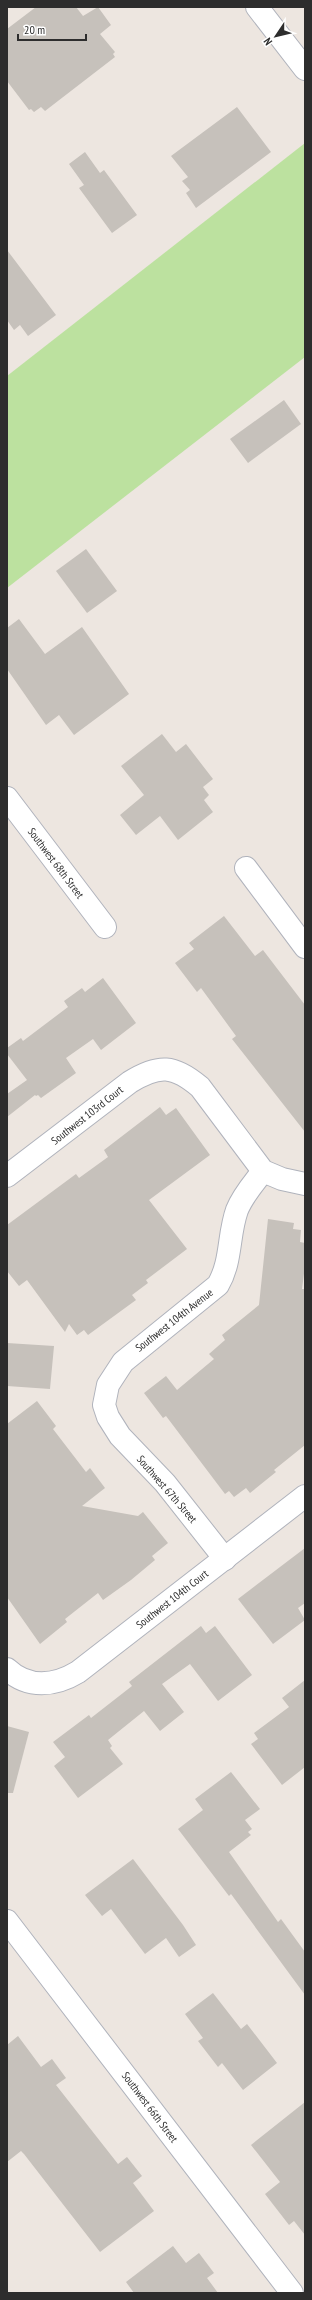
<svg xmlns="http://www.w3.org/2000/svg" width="312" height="2300" viewBox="0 0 312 2300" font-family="'PT Sans Narrow',sans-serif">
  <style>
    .green { fill: #bce19f }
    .building { fill: #c6c1bb }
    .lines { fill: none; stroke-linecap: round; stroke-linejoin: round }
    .minor-casing { stroke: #b0b3bc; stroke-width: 24 }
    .minor { stroke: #fff; stroke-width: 22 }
    .labels { text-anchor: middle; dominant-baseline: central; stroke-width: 3; stroke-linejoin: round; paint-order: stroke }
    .street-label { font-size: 11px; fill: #2d2d2d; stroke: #fff }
  </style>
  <rect width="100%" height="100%" fill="#ede6e0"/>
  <polygon class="green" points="305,143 305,357 7,588 7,376"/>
  <g class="building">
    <polygon points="36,7 76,7 83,16 98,7 111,25 100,34 115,52 113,54 115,57 45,111 41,107 34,112 31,109 29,110 7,81 7,29"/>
    <polygon points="237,107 271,152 196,208 186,193 190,190 182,181 188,177 171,156"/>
    <polygon points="85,152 100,173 104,170 137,215 112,233 79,188 84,185 69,164"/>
    <polygon points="7,250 56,315 28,336 20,325 14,330 7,320"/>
    <polygon points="284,400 301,424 248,463 230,439"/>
    <polygon points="86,549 117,591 87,613 56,571"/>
    <polygon points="19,619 45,654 82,627 129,694 74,735 59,715 46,725 7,669 7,628"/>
    <polygon points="162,734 176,752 186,744 213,779 203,787 209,795 204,800 213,812 178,840 160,816 136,835 120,815 144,795 121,766"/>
    <polygon points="224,916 255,956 263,950 305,1005 305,1132 232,1039 236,1036 201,988 197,992 175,963 194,949 189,943"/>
    <polygon points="103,978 136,1023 101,1050 93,1039 66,1058 76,1073 41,1098 38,1095 36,1096 35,1095 7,1117 7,1094 27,1080 7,1054 7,1048 21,1038 23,1041 68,1007 64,1001 82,988 85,992"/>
    <polygon points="160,1107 166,1115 176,1108 210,1155 149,1200 187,1249 146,1280 148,1283 132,1295 136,1300 88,1335 84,1330 77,1335 69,1324 65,1332 27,1280 19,1286 7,1271 7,1225 76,1174 79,1178 108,1157 104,1150"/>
    <polygon points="268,1219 294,1223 293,1229 301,1230 300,1242 305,1243 305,1266 302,1289 305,1289 305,1445 274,1470 276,1472 250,1493 246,1488 234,1497 229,1491 225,1494 166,1416 163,1418 144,1393 166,1376 177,1390 214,1359 209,1354 225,1340 222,1335 259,1305"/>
    <polygon points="7,1343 54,1346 50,1389 7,1386"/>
    <polygon points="37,1401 56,1426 53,1429 86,1472 90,1468 105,1488 82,1506 138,1516 143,1512 168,1543 152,1556 155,1560 131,1580 103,1600 98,1593 65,1619 67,1622 40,1644 7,1597 7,1424"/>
    <polygon points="305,1548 305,1603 298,1608 305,1620 273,1644 238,1599"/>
    <polygon points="201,1626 206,1633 215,1626 252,1675 218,1701 190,1664 162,1684 184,1712 160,1731 144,1711 108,1740 112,1746 110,1748 123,1764 78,1798 54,1766 65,1757 53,1742 89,1715 91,1718 132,1686 129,1682"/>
    <polygon points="305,1680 305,1767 282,1785 251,1744 258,1739 254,1733 289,1707 282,1698"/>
    <polygon points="7,1726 29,1732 13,1793 7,1793"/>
    <polygon points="231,1772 260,1809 245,1820 252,1829 248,1832 251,1835 229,1852 278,1922 281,1919 305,1952 305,1995 231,1894 229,1896 178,1829 203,1810 195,1799"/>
    <polygon points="133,1859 183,1925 196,1945 179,1957 166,1938 145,1954 111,1909 102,1916 85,1895"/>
    <polygon points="213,1993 241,2029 247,2024 277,2063 243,2090 222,2063 218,2067 198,2041 203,2038 185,2014"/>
    <polygon points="18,2036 41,2067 52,2059 66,2078 56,2085 118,2164 127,2157 142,2176 133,2183 154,2211 100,2252 24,2154 21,2151 7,2162 7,2045"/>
    <polygon points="305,2102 305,2235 294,2221 289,2225 265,2194 280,2182 251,2145"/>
    <polygon points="173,2246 186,2263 199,2253 214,2273 207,2278 218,2293 134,2293 126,2282"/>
  </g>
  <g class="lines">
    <g class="minor-casing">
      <g id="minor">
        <polyline points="257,7 305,69"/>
        <polyline points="7,798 105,927"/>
        <polyline points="246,868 305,947"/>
        <path d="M7,1176L130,1082C159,1064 174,1065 200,1087L263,1171L282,1179L305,1184"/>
        <path d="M225,1559L165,1483L120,1436L108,1417L104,1405L108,1385L123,1362L218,1285C232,1261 228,1235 237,1210C243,1195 254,1183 263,1171"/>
        <path d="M7,1669C28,1689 55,1686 78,1672L305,1496"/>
        <polyline points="7,1921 292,2293"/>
      </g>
    </g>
    <use href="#minor" class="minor"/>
  </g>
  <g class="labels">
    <g class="street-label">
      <text transform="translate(56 863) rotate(53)">Southwest 68th Street</text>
      <text transform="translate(87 1115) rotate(-38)">Southwest 103rd Court</text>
      <text transform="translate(174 1320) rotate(-38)">Southwest 104th Avenue</text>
      <text transform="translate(167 1489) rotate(49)">Southwest 67th Street</text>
      <text transform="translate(172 1599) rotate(-38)">Southwest 104th Court</text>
      <text transform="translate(150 2107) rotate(53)">Southwest 66th Street</text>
    </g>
  </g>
  <rect width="312" height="2300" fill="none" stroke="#2d2d2d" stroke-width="16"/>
  <g transform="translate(276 36) rotate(235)" stroke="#ffffff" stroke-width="3" paint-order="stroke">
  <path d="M0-3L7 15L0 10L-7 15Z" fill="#2d2d2d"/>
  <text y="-6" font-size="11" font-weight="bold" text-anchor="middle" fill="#2d2d2d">N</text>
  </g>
  <path d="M18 34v6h68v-6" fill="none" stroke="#2d2d2d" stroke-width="2"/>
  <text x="24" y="34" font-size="12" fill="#2d2d2d" stroke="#ffffff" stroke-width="3" paint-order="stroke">20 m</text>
</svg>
